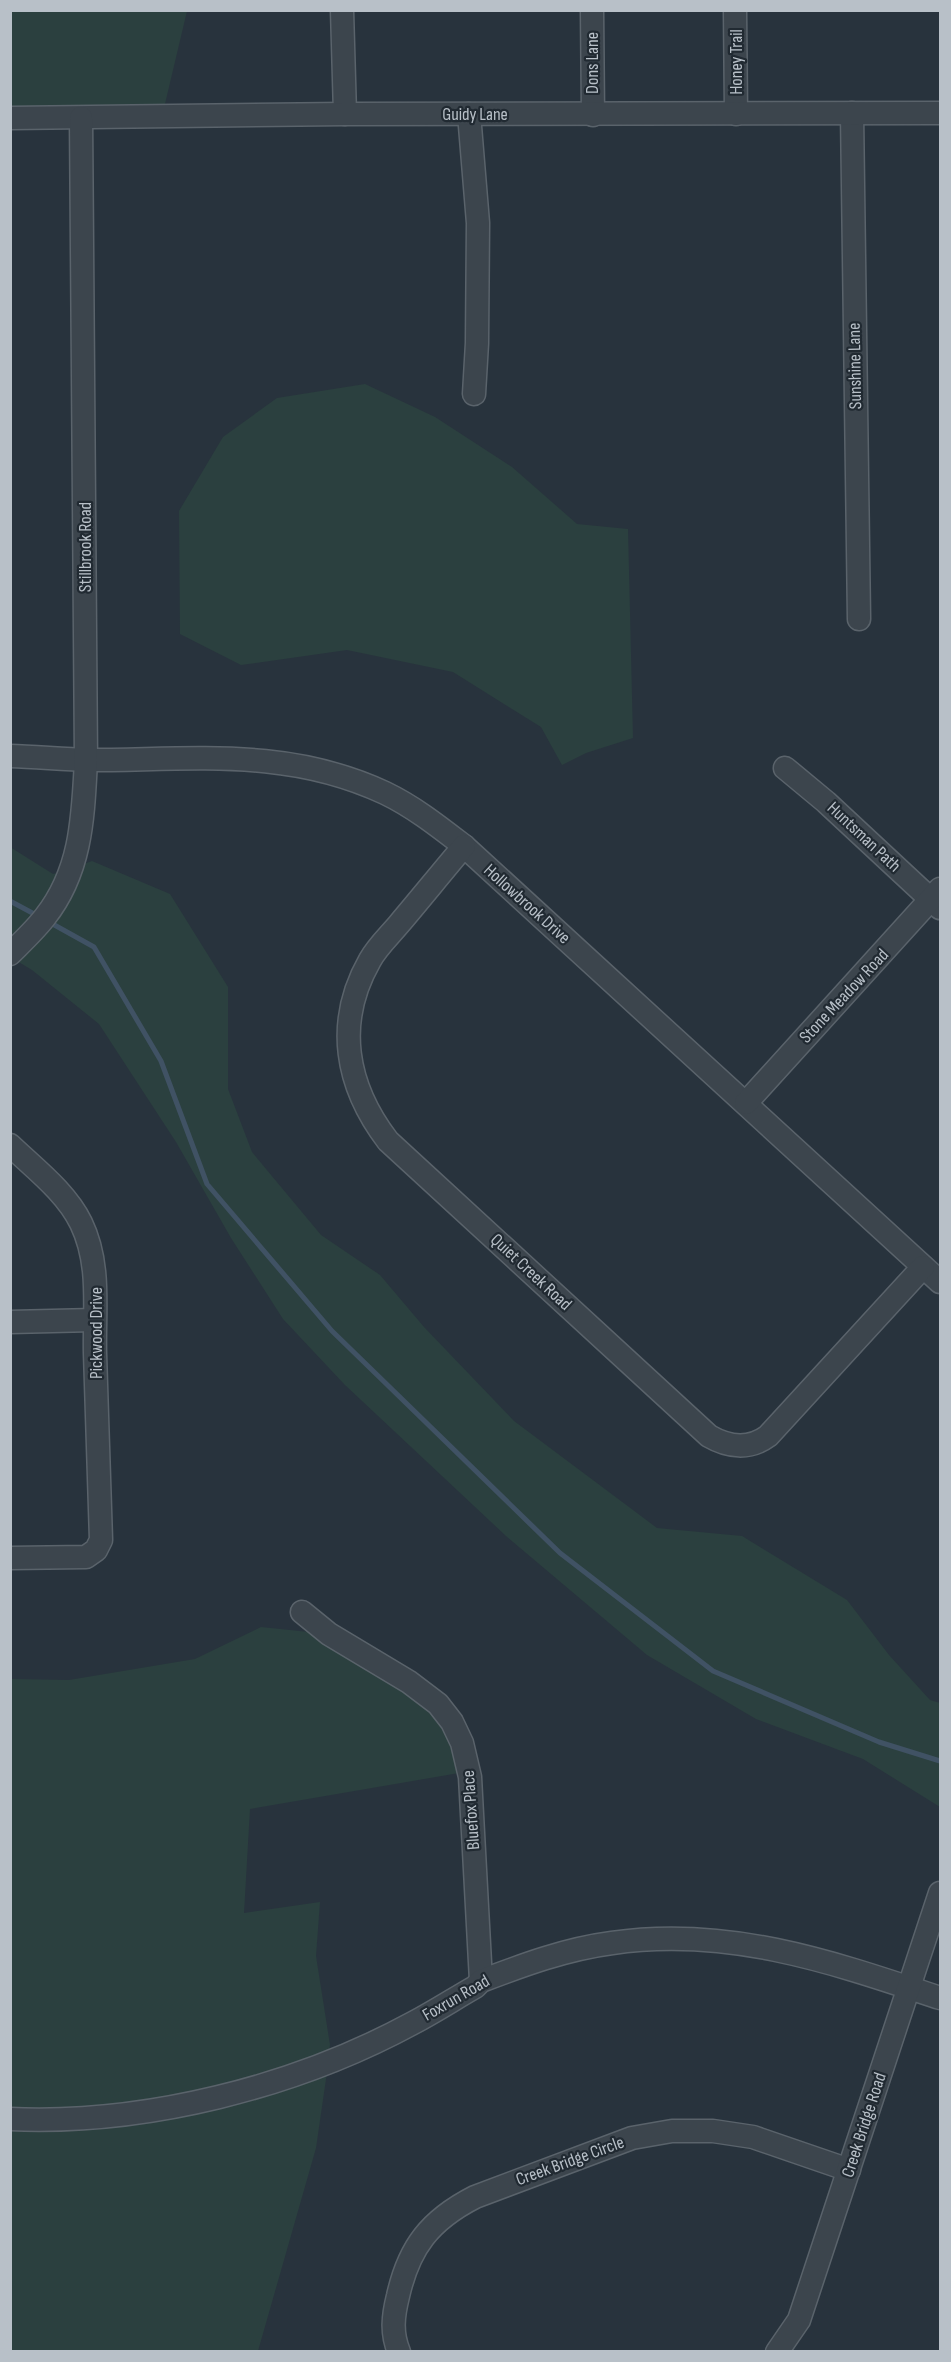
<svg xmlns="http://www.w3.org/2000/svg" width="951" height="2362" viewBox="0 0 951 2362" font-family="'Sofia Sans Condensed',sans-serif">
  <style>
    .green { fill: #2b403f }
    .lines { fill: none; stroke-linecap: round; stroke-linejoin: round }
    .stream { stroke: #405264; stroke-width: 5 }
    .minor-casing { stroke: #5a636b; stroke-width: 25 }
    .minor { stroke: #3c454d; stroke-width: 22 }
    .labels { text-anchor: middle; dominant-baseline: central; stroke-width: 4.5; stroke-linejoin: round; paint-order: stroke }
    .street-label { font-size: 18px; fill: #b8c0c8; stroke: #212a32 }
  </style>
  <rect width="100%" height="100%" fill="#28333d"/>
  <g class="green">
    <polygon points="10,11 187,11 164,108 11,110"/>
    <polygon points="365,384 435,417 512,467 577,524 628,529 633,738 586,753 562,765 541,727 453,672 347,650 241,665 180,634 179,511 223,437 277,398"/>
    <polygon points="10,847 53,874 60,872 37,912 10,940"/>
    <polygon points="92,861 170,894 228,987 228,1089 252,1152 321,1235 380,1275 424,1327 514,1421 657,1528 742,1536 847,1600 889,1655 930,1700 940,1703 940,1807 863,1759 756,1719 647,1655 506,1536 345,1385 283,1319 231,1238 176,1142 99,1024 32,970 17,961 84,864"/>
    <path d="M261,1627L309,1632L402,1688L436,1718L443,1726L452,1746L459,1773L250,1809L244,1913L320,1902L316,1956L330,2045L329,2052C261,2077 193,2096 121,2106C85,2111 47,2109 11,2111V1679L69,1680L195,1659Z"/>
    <polygon points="327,2072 316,2148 258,2351 11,2351 10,2128"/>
  </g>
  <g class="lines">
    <g class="stream">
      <polyline points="10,901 38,916"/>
      <polyline points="49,922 94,947 161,1061 207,1184 332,1331 560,1553 713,1671 879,1742 940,1761"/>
    </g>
    <g class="minor-casing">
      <g id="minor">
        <polyline points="342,10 345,114"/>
        <polyline points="592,10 593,115"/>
        <polyline points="735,10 736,114"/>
        <polyline points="852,113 859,619"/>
        <polyline points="469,114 478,223 477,343 474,394"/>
        <polyline points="10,118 345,114 940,113"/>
        <path d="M10,756C36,757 62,759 88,760C192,760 287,747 385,793C414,807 438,826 464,846L940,1282"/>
        <polyline points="785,768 826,802 940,908"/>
        <path d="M464,846C442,872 421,898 399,924C389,936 377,947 370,960C334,1023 346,1086 388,1141L709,1436C728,1447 749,1450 768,1436L923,1267"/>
        <path d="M10,954C22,942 35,930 45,917C82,870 83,816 86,760L81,118"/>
        <polyline points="746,1103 940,889"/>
        <path d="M10,1145C34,1168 66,1192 81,1223C101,1264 94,1309 95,1353C97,1415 99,1478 101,1540L96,1550L86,1557L10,1558"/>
        <polyline points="10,1322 94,1320"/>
        <polyline points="302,1612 329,1634 409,1682 438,1704 452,1722 462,1743 470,1777 481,1981"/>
        <path d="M10,2119C145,2125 295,2087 413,2023C434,2012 454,1999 475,1987L481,1981C523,1965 566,1949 612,1943C728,1926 832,1962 940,1998"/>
        <path d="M399,2352C391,2333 393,2316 398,2296C409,2247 430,2220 475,2197L632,2138L672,2131H713L753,2137L849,2170"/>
        <polyline points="777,2352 799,2320 940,1893"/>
      </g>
    </g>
    <use href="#minor" class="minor"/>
  </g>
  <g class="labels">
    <g class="street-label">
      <text transform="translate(736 62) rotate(-90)">Honey Trail</text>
      <text transform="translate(592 63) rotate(-90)">Dons Lane</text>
      <text x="475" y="114">Guidy Lane</text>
      <text transform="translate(855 366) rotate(-91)">Sunshine Lane</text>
      <text transform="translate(85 547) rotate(-90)">Stillbrook Road</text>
      <text transform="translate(864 837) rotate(43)">Huntsman Path</text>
      <text transform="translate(527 904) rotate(42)">Hollowbrook Drive</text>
      <text transform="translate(844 996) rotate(-47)">Stone Meadow Road</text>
      <text transform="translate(531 1272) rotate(43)">Quiet Creek Road</text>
      <text transform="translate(96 1333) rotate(-90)">Pickwood Drive</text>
      <text transform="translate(471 1810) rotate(-94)">Bluefox Place</text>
      <text transform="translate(456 1998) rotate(-30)">Foxrun Road</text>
      <text transform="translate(864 2125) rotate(-72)">Creek Bridge Road</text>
      <text transform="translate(570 2161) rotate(-20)">Creek Bridge Circle</text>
    </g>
  </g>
  <rect width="951" height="2362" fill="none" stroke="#b8c0c8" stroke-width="24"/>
</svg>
